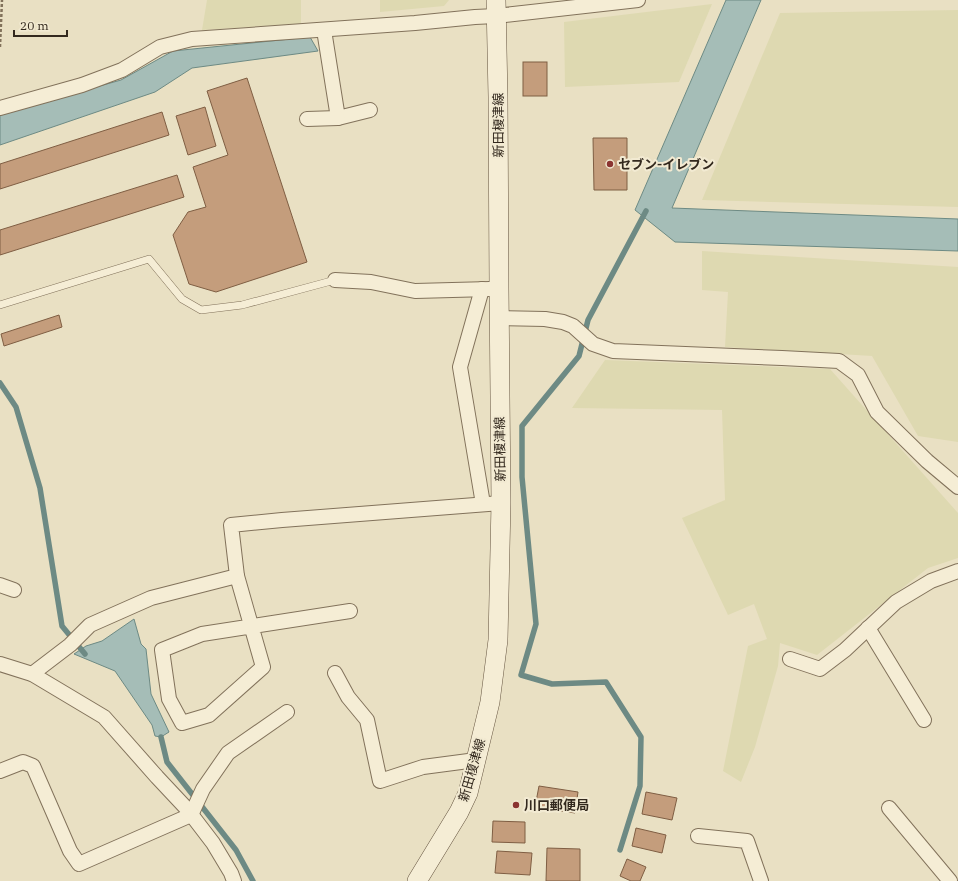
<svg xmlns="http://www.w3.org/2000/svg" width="958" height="881" viewBox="0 0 958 881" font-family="'IBM Plex Serif','Noto Sans JP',serif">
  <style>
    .farmland { fill: #ded9b1 }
    .water { fill: #a5bdb7; stroke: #6d8a84 }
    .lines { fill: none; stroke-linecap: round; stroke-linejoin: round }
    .stream { stroke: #6d8a84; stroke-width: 5.5 }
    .building { fill: #c49d7c; stroke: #7f5e43 }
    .lane-casing { stroke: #82725b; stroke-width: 8 }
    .street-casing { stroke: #82725b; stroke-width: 16 }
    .secondary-casing { stroke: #64533f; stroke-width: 20 }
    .path { stroke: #82725b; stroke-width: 2.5; stroke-dasharray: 3 2; stroke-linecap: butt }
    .lane { stroke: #f5edd5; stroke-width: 7 }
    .street { stroke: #f5edd5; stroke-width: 14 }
    .secondary { stroke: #f5edd5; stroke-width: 19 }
    .poi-dot { fill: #8b3431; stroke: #f2ead2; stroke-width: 1.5 }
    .labels { text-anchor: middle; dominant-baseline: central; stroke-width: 4; stroke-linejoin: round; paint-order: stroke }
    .street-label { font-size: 13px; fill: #33291e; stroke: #f2ead2 }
    .poi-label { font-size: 13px; font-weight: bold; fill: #33291e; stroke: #f2ead2; text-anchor: start }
  </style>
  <rect width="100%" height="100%" fill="#e9e0c3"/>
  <g class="farmland">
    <polygon points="207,0 301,0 301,24 202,30"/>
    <polygon points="380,0 449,0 444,6 380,12"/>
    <polygon points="712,4 679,82 565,87 564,22"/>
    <polygon points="958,10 958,207 702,200 780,13"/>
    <polygon points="702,251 958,267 958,442 918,436 872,356 725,347 728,292 702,290"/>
    <polygon points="605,360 830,369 958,513 958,558 928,568 817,655 780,643 778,666 755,747 741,782 723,771 748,646 767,639 754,604 728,615 682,518 725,500 722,410 572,408"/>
  </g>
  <g class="water">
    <polygon points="726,0 761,0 672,208 958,219 958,251 675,242 635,210"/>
    <polygon points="310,37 318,51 192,68 155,92 0,145 0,114 121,80 173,51"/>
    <polygon points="134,619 141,644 146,649 151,694 169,732 161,737 155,736 152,725 115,671 74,654 86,646 102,641"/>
  </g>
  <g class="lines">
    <g class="stream">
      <polyline points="0,383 16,407 40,488 62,626 85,654"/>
      <polyline points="161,737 167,762 236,850 253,881"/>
      <polyline points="620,850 640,786 641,737 606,682 552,684 521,675 536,624 522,477 522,426 579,356 588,320 646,211"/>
    </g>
  </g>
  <g class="building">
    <rect x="523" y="62" width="24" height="34"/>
    <polygon points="247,78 307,262 216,292 189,284 173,235 188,212 206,207 193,167 228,155 207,91"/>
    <polygon points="205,107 216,146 188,155 176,116"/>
    <polygon points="162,112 169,135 0,189 0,164"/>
    <polygon points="593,138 627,138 627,190 594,190"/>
    <polygon points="177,175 184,197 0,255 0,230"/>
    <polygon points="59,315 62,327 4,346 1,334"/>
    <polygon points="539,786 578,792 575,813 535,807"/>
    <polygon points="646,792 677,798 672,820 642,814"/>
    <polygon points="493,821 525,822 525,843 492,842"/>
    <polygon points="636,828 666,835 662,853 632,846"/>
    <polygon points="547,848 580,849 580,881 546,881"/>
    <polygon points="497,851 532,853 530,875 495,873"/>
    <polygon points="627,859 646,867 640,881 631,881 620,876"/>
  </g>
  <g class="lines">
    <g class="lane-casing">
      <polyline id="lane" points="0,305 149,259 182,299 201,310 242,305 335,280"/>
    </g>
    <g class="street-casing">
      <g id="street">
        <polyline points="324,30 338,118 370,110"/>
        <polyline points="0,108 82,85 122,70 160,47 192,39 415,23 475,17 496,16 638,0"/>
        <polyline points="307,119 338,118"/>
        <polyline points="335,280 371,282 415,291 490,289"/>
        <polyline points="482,289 460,367 483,504"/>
        <polyline points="499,318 545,319 563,322 573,326 593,344 613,351 782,358 839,361 858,375 877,412 927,461 958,487"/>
        <polyline points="237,576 263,667 209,715 182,723 169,699 162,650 202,634 350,611"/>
        <polyline points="0,585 14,590"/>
        <polyline points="868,628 924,720"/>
        <polyline points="790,659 820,669 845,650 896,602 931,581 958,571"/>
        <polyline points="0,664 32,674 104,717 157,777 187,809 213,843 231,873 234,881"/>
        <polyline points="335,673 348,697 367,720 380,781 423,767 476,760"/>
        <polyline points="32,674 70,645 90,625 151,598 237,576 231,525 282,520 501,503"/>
        <polyline points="0,771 23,762 33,766 70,851 79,864 191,815 203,789 228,753 287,712"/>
        <polyline points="889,808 950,881"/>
        <polyline points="698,836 747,841 761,881"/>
      </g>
    </g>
    <g class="secondary-casing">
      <polyline id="secondary" points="417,881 459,812 468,793 490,702 498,640 501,503 499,288 498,97 496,0"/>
    </g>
    <polyline class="path" points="0,47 2,0"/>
    <use href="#lane" class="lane"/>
    <use href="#street" class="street"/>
    <use href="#secondary" class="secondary"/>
  </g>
  <g class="poi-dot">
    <circle cx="610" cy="164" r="4"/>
    <circle cx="516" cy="805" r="4"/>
  </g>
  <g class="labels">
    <g class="street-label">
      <text transform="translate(498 125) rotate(-90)">新田榎津線</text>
      <text transform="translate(500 449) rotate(-91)">新田榎津線</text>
      <text transform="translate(472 770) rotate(-74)">新田榎津線</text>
    </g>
    <g class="poi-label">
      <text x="618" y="164">セブン-イレブン</text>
      <text x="524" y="805">川口郵便局</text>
    </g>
  </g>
  <path d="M14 30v6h53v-6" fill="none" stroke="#33291e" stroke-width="2"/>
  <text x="20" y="30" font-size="12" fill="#33291e" stroke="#f2ead2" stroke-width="3" paint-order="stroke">20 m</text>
</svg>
